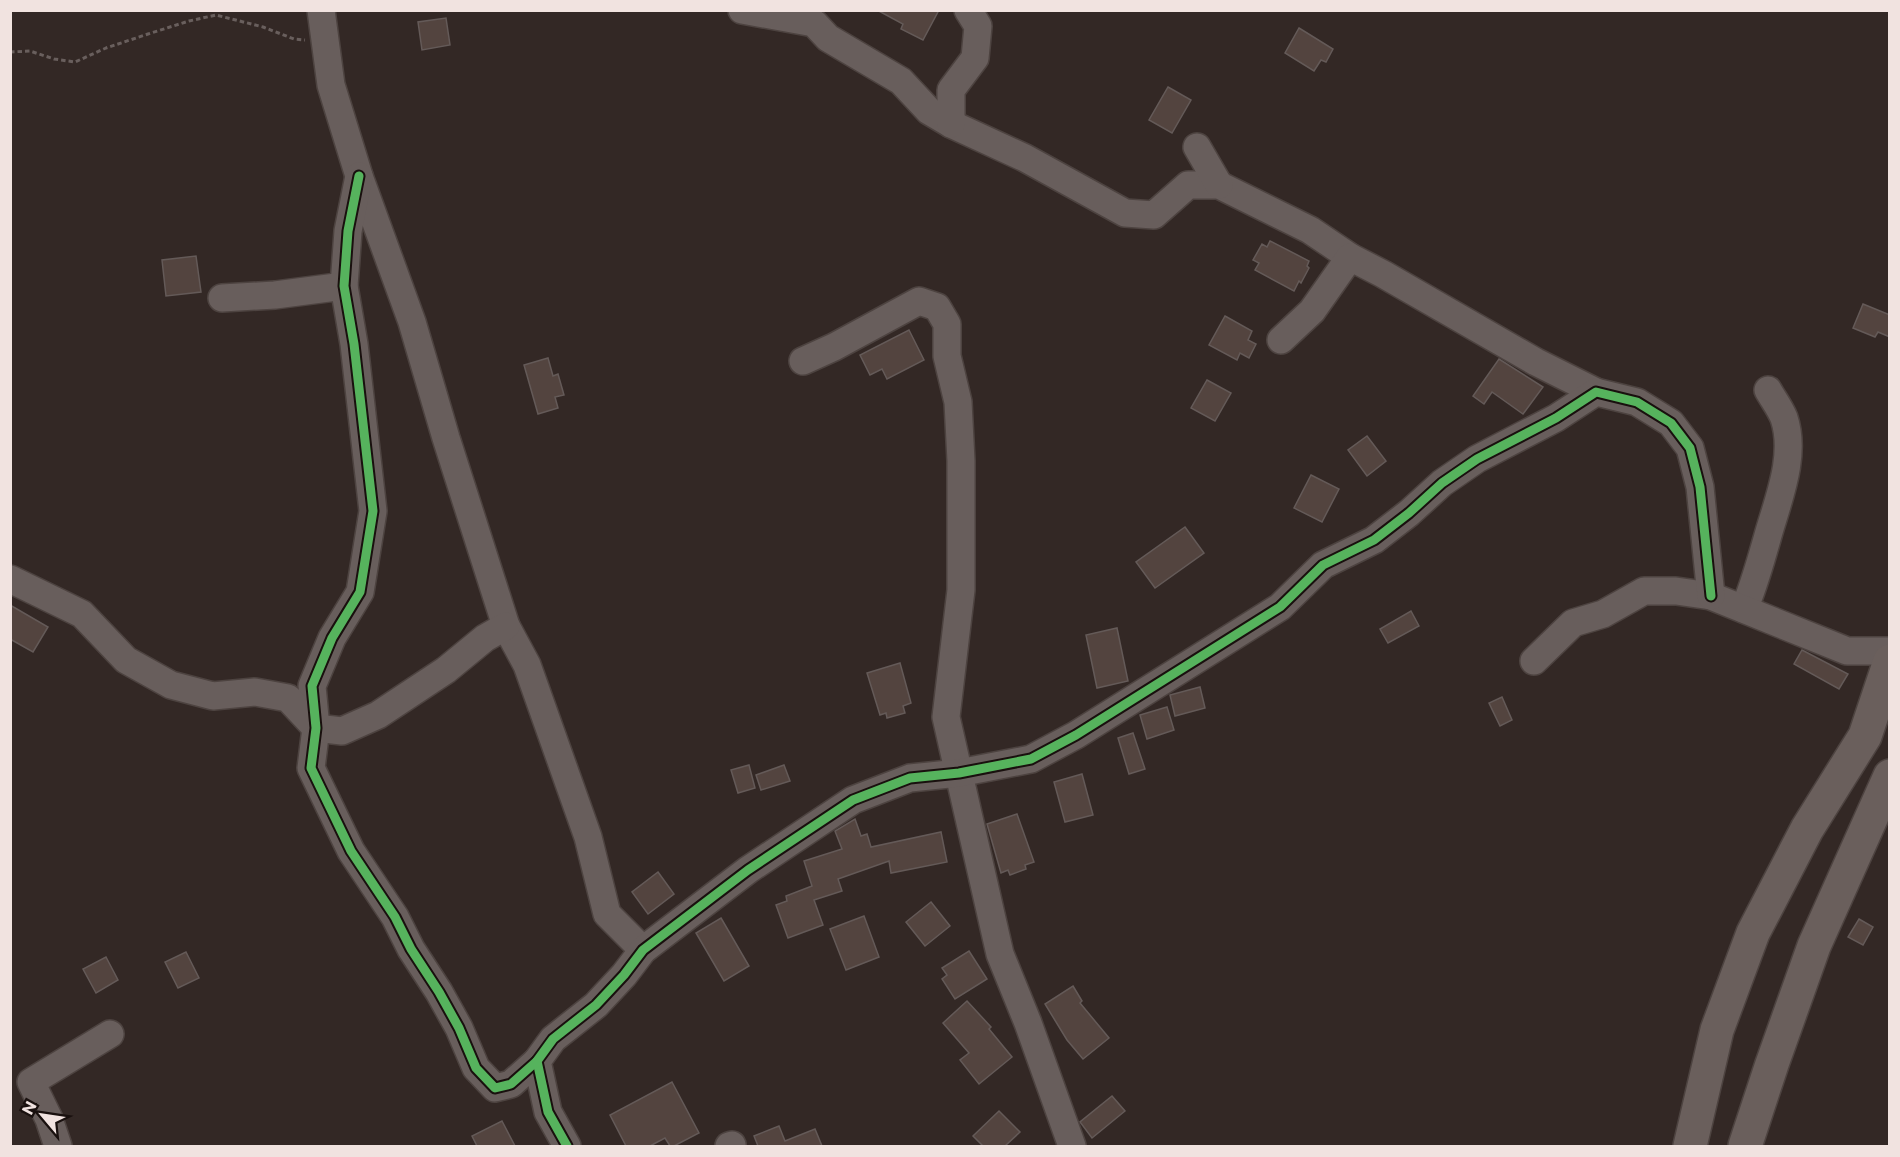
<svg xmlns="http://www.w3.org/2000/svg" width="1900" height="1157" viewBox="0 0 1900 1157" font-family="Montserrat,sans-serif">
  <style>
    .building { fill: #53443f; stroke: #645a58; stroke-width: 1.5 }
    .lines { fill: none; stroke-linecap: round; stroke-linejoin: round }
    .minor-casing { stroke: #4d4340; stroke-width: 30 }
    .major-casing { stroke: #4d4340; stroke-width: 36 }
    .path { stroke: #695f5d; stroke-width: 3; stroke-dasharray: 4.5 3; stroke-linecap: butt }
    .minor { stroke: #685e5c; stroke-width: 27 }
    .major { stroke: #6a5f5c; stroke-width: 33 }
    .cycleway-casing { stroke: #19100e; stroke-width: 13 }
    .cycleway { stroke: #56b35d; stroke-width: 9 }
  </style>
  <rect width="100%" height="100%" fill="#332825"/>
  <g class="building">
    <polygon points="877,10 939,10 923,40 901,29 903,24"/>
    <polygon points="446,18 450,45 422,50 418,22"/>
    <polygon points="1299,28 1333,49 1326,62 1321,60 1314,71 1285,53"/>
    <polygon points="1168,87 1191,100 1172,133 1149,120"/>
    <polygon points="1270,241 1309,261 1307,266 1309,268 1301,283 1299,281 1294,291 1255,270 1259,263 1253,260 1262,244 1267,247"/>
    <polygon points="196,256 201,292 166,296 162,260"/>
    <polygon points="1863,304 1890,315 1890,337 1878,332 1875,337 1853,328"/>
    <polygon points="1225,316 1252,331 1248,340 1256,344 1249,358 1240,353 1237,360 1209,345"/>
    <polygon points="909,330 924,360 887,379 882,369 870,375 860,355"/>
    <polygon points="548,358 553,376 558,374 564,395 555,397 558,408 538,414 524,365"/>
    <polygon points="1499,359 1543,387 1523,414 1492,392 1484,404 1473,396"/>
    <polygon points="1207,380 1231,393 1215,421 1191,408"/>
    <polygon points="1367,436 1386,461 1367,476 1348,450"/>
    <polygon points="1311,475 1339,489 1322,522 1294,508"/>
    <polygon points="1185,527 1204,553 1155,588 1136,562"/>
    <polygon points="10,605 48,627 33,652 10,639"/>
    <polygon points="1411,611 1419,626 1388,643 1380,629"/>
    <polygon points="1117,628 1128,681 1097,688 1086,635"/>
    <polygon points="1802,650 1848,674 1839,689 1794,664"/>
    <polygon points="900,663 911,703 903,706 905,713 887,718 886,713 880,715 867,673"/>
    <polygon points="1200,687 1205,708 1175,716 1170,695"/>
    <polygon points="1502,697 1512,720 1500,726 1489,703"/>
    <polygon points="1167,707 1174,730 1147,739 1140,715"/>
    <polygon points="1133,733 1145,769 1129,774 1118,738"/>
    <polygon points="749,765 755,788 738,793 731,770"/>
    <polygon points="784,765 790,781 761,790 756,775"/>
    <polygon points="1082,774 1093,815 1065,822 1054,782"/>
    <polygon points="1017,814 1034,862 1025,865 1026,869 1010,875 1008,870 1001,873 987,824"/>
    <polygon points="855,819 861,836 867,834 871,847 941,832 947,862 891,873 889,861 838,879 842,891 814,900 823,925 788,938 776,905 787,901 786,896 812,886 804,861 842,849 835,831"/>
    <polygon points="658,872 674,894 648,914 632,892"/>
    <polygon points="931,902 950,926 925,946 906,922"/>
    <polygon points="864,916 879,957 846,970 830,929"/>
    <polygon points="721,918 749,966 724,981 696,933"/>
    <polygon points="1859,919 1873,927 1863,945 1848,937"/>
    <polygon points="969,951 987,979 955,999 942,979 947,975 942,968"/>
    <polygon points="186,952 199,978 178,988 165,962"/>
    <polygon points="106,957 118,980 96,993 83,969"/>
    <polygon points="1073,986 1082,1001 1080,1003 1109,1038 1083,1059 1067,1040 1045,1004"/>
    <polygon points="967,1001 991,1027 989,1029 1012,1057 979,1084 960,1060 969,1053 943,1023"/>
    <polygon points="672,1082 699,1133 674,1146 670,1146 665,1138 650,1146 626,1146 610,1115"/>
    <polygon points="1112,1096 1125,1111 1092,1138 1080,1122"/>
    <polygon points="999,1111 1020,1132 1005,1146 983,1146 973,1136"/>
    <polygon points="502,1121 515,1146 477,1146 472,1136"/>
    <polygon points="779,1126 785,1141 815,1129 822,1146 758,1146 754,1136"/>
  </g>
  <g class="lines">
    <g class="minor-casing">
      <g id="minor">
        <polyline points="321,10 331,85 359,176 412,322 446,438 506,626 527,665 588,837 607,914 643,950"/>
        <polyline points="742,10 814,23 828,38 901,81 929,111 951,124 1025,158 1125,213 1154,215 1188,185 1219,185 1310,230 1350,257"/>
        <polyline points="951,124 951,90 975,58 978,26 968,10"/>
        <polyline points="1197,147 1219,185"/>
        <polyline points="359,176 348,231 344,286 354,344 373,511 360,592 332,638 312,686 316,728 311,768 351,851 395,917 411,949 439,992 459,1028 476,1068 495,1088 511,1084 537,1061"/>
        <polyline points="222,298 275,295 344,286"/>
        <polyline points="1281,340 1312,311 1350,257 1383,274 1536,362 1596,392"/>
        <polyline points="803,361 834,347 919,301 937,307 947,324 947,356 958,402 961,461 961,590 946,717 1000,954 1028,1023 1072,1146"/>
        <polyline points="10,579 82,614 126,660 171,685 213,696 255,692 288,698 316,728 342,731 378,715 446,670 485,638 506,626"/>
        <path d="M1744,609C1754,586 1760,563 1767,539C1777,502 1797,457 1784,418C1780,408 1773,399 1768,390"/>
        <polyline points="1534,661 1573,623 1603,614 1644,591 1676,591 1711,596 1847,651 1890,651"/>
        <polyline points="58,1146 49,1119 31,1082 110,1034"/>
        <polyline points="567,1146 548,1112 537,1061 553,1039 596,1005 624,975 643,950 748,870 853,800 910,778 959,773 1031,759 1076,735 1280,607 1323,565 1374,540 1409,513 1442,483 1477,459 1556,418 1596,392 1637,402 1671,423 1690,448 1700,487 1711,596"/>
        <polyline points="729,1146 732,1145"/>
      </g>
    </g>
    <g class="major-casing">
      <g id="major">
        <polyline points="1690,1146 1717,1030 1753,933 1807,829 1865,736 1890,661"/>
        <polyline points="1745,1146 1772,1064 1814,946 1890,776"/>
      </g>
    </g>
    <polyline class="path" points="10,52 30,51 54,59 75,62 106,48 148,34 189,21 216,15 263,27 294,39 305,40"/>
    <use href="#minor" class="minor"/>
    <use href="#major" class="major"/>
    <g class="cycleway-casing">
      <g id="cycleway">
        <polyline points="359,176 348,231 344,286 354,344 373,511 360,592 332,638 312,686 316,728 311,768 351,851 395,917 411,949 439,992 459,1028 476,1068 495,1088 511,1084 537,1061"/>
        <polyline points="567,1146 548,1112 537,1061 553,1039 596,1005 624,975 643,950 748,870 853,800 910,778 959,773 1031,759 1076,735 1280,607 1323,565 1374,540 1409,513 1442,483 1477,459 1556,418 1596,392 1637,402 1671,423 1690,448 1700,487 1711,596"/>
      </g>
    </g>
    <use href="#cycleway" class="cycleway"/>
  </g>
  <rect width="1900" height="1157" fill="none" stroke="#f1e3e0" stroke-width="24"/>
  <g transform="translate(42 1115) rotate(299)" stroke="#19100e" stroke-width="4.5" paint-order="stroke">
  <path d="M0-4.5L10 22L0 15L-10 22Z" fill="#f1e3e0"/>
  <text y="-9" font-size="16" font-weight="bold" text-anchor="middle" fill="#f1e3e0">N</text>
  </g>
</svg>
